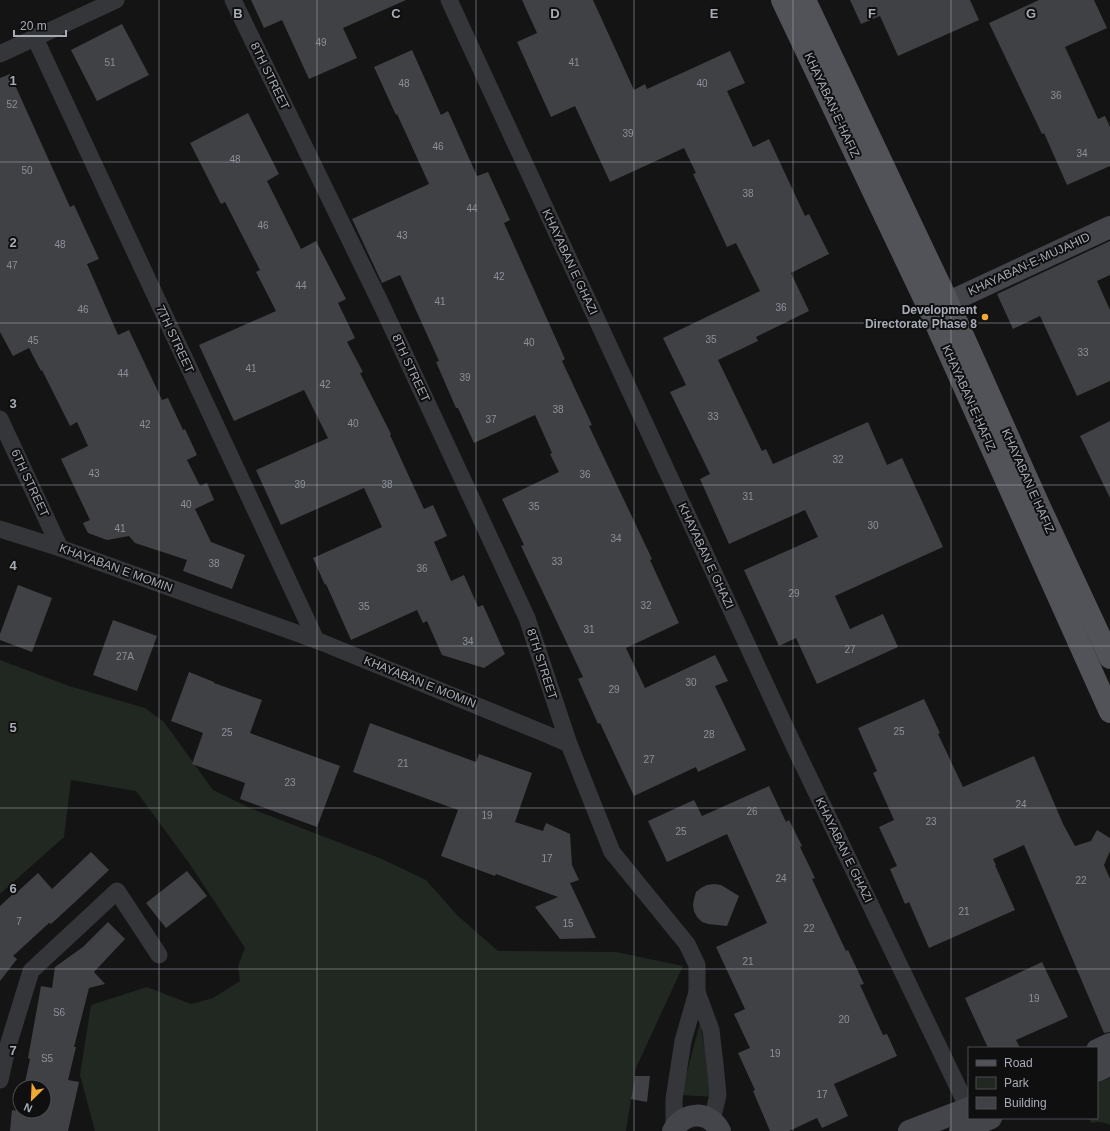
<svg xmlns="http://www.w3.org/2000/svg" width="1110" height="1131" viewBox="0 0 1110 1131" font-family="Helvetica,sans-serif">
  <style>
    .green { fill: #202821 }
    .building { fill: #404145 }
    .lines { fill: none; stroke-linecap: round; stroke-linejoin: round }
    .minor { stroke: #35363a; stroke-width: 17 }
    .secondary { stroke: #43454a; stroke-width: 22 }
    .primary { stroke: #515359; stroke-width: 22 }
    .grid { fill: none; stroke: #a6abb5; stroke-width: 1; stroke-opacity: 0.55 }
    .poi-dot { fill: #ea3; stroke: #0f0f10; stroke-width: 1.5 }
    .labels { text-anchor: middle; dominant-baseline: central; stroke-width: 4; stroke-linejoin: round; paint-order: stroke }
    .number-label { font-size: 10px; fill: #8c9099 }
    .street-label { font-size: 12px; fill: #a6abb5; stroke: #0f0f10 }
    .poi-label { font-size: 12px; font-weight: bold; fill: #a6abb5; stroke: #0f0f10; text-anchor: end }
    .grid-label { font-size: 13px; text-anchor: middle; font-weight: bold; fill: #a6abb5; stroke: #0f0f10; stroke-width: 4; stroke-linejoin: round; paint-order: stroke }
  </style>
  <rect width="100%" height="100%" fill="#141415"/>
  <g class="green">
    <polygon points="0,660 69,686 145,708 164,722 213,790 252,809 382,859 426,880 458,916 498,951 616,952 683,966 636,1068 626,1131 95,1131 80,1075 91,1005 147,987 191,1004 213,998 240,981 238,966 245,948 189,863 136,791 71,780 64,837 0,894"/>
    <polygon points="700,1023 714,1097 681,1095"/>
    <path d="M1110,1078V1125C1104,1122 1098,1121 1091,1123L1089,1118H1097V1083Z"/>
  </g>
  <g class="building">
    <polygon points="251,0 406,0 343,28 357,58 309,79 282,20 264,28"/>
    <polygon points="522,0 593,0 634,90 645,84 647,89 730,51 745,83 727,91 753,147 769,139 805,216 809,214 829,254 791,273 809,311 756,337 758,341 718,360 762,451 766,449 773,464 868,422 887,465 902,458 943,547 835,596 850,629 883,614 898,647 817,684 796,638 779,646 744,570 818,537 805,510 729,544 700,479 710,474 670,392 686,385 663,338 760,291 736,243 727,247 693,174 696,173 684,148 610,182 575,106 551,117 517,42 537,33"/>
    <polygon points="850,0 970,0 979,20 898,56 880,16 861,24"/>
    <polygon points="1039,0 1094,0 1107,28 1065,47 1098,119 1105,116 1110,127 1110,166 1067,185 1044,133 1042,134 989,23"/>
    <polygon points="122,24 149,75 97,101 71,50"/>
    <polygon points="412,50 441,115 448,111 477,176 488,172 510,220 504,223 565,359 562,361 592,425 589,426 652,559 650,560 679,623 626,648 645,688 715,655 728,681 715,686 746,750 698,772 696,767 634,796 600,723 598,724 578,679 583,677 521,546 524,545 502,499 559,472 550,454 552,453 535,415 474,443 458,408 456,408 436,362 439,361 400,275 382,283 352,219 429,184 397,114 396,115 374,67"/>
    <polygon points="10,74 70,207 74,205 99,259 87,264 118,335 129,330 162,400 168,398 183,430 185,429 197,455 187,460 200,486 207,483 214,500 195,509 211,542 245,555 232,589 183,571 187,560 135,543 129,536 107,540 88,533 83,523 90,520 61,459 88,446 77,422 70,426 42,370 41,371 29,348 13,356 0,332 0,78"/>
    <polygon points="248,113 279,174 267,181 301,249 316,241 346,299 338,303 355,338 347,342 363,372 360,373 391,434 390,435 424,509 433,505 447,536 434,542 451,581 464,575 478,607 483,605 505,654 484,668 442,655 427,621 423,623 417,610 351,640 326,584 325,585 313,558 382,527 364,488 281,525 256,470 328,438 304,390 234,421 199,345 276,311 256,272 260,270 225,202 221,204 190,143"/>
    <polygon points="1110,241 1110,275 1097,281 1110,310 1110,381 1077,396 1040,316 1013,329 997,294"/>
    <polygon points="1110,421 1110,498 1080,436"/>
    <polygon points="18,585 52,598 32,652 0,640 0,634"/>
    <polygon points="113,620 157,636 137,691 93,675"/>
    <polygon points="189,672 214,682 214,683 262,700 250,733 340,766 317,827 240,799 245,783 192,764 203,733 171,721"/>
    <polygon points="924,699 940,733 938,734 963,787 1034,756 1063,824 1075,846 1091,841 1097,830 1110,838 1110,851 1104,865 1110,879 1110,1032 1104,1033 1024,845 993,859 996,865 995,865 1015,910 929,948 909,902 905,904 890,869 897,866 879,827 894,820 873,773 877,771 858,728"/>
    <polygon points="370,723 476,762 479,754 532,773 515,822 543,831 546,823 570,834 572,865 579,880 570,883 596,938 560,939 535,907 558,897 496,874 495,876 441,856 458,810 353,772"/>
    <polygon points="769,786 786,822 789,820 802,846 800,847 815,878 812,879 846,951 848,950 864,984 860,985 883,1035 887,1034 897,1056 834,1084 848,1116 822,1128 817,1118 789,1131 770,1131 753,1091 755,1090 738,1053 750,1048 734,1014 745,1009 716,947 767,923 727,834 667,862 648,821 694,800 702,816"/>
    <polygon points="91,852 109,870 75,902 51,924 49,923 13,956 17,959 0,981 0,906 13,894 14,895 38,873 52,889"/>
    <polygon points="187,871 207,896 166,928 146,903"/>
    <polygon points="714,884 721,885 739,896 727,926 708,924 702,922 697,917 694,911 693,905 694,899 696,892 701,888 707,885"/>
    <polygon points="108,922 125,939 94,972 105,984 89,988 74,1047 76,1047 68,1080 79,1082 68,1131 10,1131 12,1110 19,1111 20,1105 20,1111 44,1111 44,1087 24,1087 30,1059 28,1058 41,986 52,988 55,967 83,947"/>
    <polygon points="1042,962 1068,1017 1016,1040 1020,1048 988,1048 965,998"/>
    <polygon points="635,1076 650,1076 647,1102 631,1099"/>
  </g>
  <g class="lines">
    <g class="minor">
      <polyline points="233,0 383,308 527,618 569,744 612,852 687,944 697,965 697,992 683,1041 674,1099 674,1130"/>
      <polyline points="449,0 795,748 969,1110"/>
      <polyline points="35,38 316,640"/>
      <polyline points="0,54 116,0"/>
      <polyline points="0,419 60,548"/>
      <polyline points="0,529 60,548 316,640 546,734 569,744"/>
      <polyline points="697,992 711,1030 715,1064 718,1095 712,1120"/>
      <polyline points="0,1080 7,1049 31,971 117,891 159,955"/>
    </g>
    <g class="secondary">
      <polyline points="932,310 1110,227"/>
      <polyline points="1097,1050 1110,1044"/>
      <polyline points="1097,1071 1110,1065"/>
      <path d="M673,1131C684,1111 709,1110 720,1131"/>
      <polyline points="909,1131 969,1108"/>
      <polyline points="960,1131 991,1118"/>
    </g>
    <g class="primary">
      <polyline points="782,0 930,311 1110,712"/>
      <polyline points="805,0 948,302 1039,505 1110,658"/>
    </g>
  </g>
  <path class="grid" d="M159,0V1131M317,0V1131M476,0V1131M634,0V1131M793,0V1131M951,0V1131M0,162H1110M0,323H1110M0,485H1110M0,646H1110M0,808H1110M0,969H1110"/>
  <circle class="poi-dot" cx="985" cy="317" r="4"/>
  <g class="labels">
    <g class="number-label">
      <text x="321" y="42">49</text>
      <text x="110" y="62">51</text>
      <text x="574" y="62">41</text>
      <text x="404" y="83">48</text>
      <text x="702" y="83">40</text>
      <text x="1056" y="95">36</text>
      <text x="12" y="104">52</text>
      <text x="628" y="133">39</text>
      <text x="438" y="146">46</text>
      <text x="1082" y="153">34</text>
      <text x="235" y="159">48</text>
      <text x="27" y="170">50</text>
      <text x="748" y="193">38</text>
      <text x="472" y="208">44</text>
      <text x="263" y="225">46</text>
      <text x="402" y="235">43</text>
      <text x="60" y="244">48</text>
      <text x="12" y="265">47</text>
      <text x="499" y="276">42</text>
      <text x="301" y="285">44</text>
      <text x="440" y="301">41</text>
      <text x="781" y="307">36</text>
      <text x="83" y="309">46</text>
      <text x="711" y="339">35</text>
      <text x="33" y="340">45</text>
      <text x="529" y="342">40</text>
      <text x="1083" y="352">33</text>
      <text x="251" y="368">41</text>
      <text x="123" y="373">44</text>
      <text x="465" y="377">39</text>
      <text x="325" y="384">42</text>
      <text x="558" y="409">38</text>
      <text x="713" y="416">33</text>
      <text x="491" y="419">37</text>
      <text x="353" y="423">40</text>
      <text x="145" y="424">42</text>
      <text x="838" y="459">32</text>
      <text x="94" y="473">43</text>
      <text x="585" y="474">36</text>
      <text x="300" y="484">39</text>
      <text x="387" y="484">38</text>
      <text x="748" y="496">31</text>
      <text x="186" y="504">40</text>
      <text x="534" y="506">35</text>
      <text x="873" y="525">30</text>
      <text x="120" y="528">41</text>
      <text x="616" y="538">34</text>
      <text x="557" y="561">33</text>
      <text x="214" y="563">38</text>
      <text x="422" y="568">36</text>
      <text x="794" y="593">29</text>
      <text x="646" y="605">32</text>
      <text x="364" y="606">35</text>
      <text x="589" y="629">31</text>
      <text x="468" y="641">34</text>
      <text x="850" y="649">27</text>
      <text x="125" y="656">27A</text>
      <text x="691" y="682">30</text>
      <text x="614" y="689">29</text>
      <text x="899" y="731">25</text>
      <text x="227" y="732">25</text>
      <text x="709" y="734">28</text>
      <text x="649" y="759">27</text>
      <text x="403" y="763">21</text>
      <text x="290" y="782">23</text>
      <text x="1021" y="804">24</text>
      <text x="752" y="811">26</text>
      <text x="487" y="815">19</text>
      <text x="931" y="821">23</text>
      <text x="681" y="831">25</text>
      <text x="547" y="858">17</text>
      <text x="781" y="878">24</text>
      <text x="1081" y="880">22</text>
      <text x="964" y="911">21</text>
      <text x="19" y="921">7</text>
      <text x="568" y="923">15</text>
      <text x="809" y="928">22</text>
      <text x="748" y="961">21</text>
      <text x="1034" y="998">19</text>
      <text x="59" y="1012">S6</text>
      <text x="844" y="1019">20</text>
      <text x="775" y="1053">19</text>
      <text x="47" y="1058">S5</text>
      <text x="822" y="1094">17</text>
    </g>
    <g class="street-label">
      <text transform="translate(270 76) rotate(64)">8TH STREET</text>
      <text transform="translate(832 105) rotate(65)">KHAYABAN-E-HAFIZ</text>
      <text transform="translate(570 262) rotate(65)">KHAYABAN E GHAZI</text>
      <text transform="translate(1029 264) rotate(-25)">KHAYABAN-E-MUJAHID</text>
      <text transform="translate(175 339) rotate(65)">7TH STREET</text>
      <text transform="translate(411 368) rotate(65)">8TH STREET</text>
      <text transform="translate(969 398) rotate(66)">KHAYABAN-E-HAFIZ</text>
      <text transform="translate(1028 481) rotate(66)">KHAYABAN E HAFIZ</text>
      <text transform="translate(30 483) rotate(65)">6TH STREET</text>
      <text transform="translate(706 556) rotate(65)">KHAYABAN E GHAZI</text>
      <text transform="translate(116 568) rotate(20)">KHAYABAN E MOMIN</text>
      <text transform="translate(542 664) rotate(72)">8TH STREET</text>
      <text transform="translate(420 682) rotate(22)">KHAYABAN E MOMIN</text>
      <text transform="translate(844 850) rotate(64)">KHAYABAN E GHAZI</text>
    </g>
    <g class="poi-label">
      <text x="977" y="310">Development<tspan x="977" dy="14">Directorate Phase 8</tspan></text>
    </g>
  </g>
  <g class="grid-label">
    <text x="238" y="18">B</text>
    <text x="396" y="18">C</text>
    <text x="555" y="18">D</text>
    <text x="714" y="18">E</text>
    <text x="872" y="18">F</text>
    <text x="1031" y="18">G</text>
    <text x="13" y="85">1</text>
    <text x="13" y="247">2</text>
    <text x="13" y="408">3</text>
    <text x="13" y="570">4</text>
    <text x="13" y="732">5</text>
    <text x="13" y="893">6</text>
    <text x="13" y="1055">7</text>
  </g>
  <rect x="968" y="1047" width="130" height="72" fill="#0f0f10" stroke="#4b4d52"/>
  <rect x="976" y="1060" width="20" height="6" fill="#515359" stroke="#4b4d52"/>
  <text x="1004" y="1067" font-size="12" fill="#a6abb5">Road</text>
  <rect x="976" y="1077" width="20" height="12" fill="#202821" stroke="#4b4d52"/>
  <text x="1004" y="1087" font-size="12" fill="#a6abb5">Park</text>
  <rect x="976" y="1097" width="20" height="12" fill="#404145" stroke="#4b4d52"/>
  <text x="1004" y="1107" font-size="12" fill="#a6abb5">Building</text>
  <g transform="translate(32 1099) rotate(204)"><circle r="19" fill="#0f0f10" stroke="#4b4d52"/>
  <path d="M0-3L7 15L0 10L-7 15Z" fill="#eeaa33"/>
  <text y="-6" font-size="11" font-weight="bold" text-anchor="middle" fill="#a6abb5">N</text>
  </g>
  <path d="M14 30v6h52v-6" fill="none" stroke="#a6abb5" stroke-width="2"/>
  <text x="20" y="30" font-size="12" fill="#a6abb5" stroke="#0f0f10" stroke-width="3" paint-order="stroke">20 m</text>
</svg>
